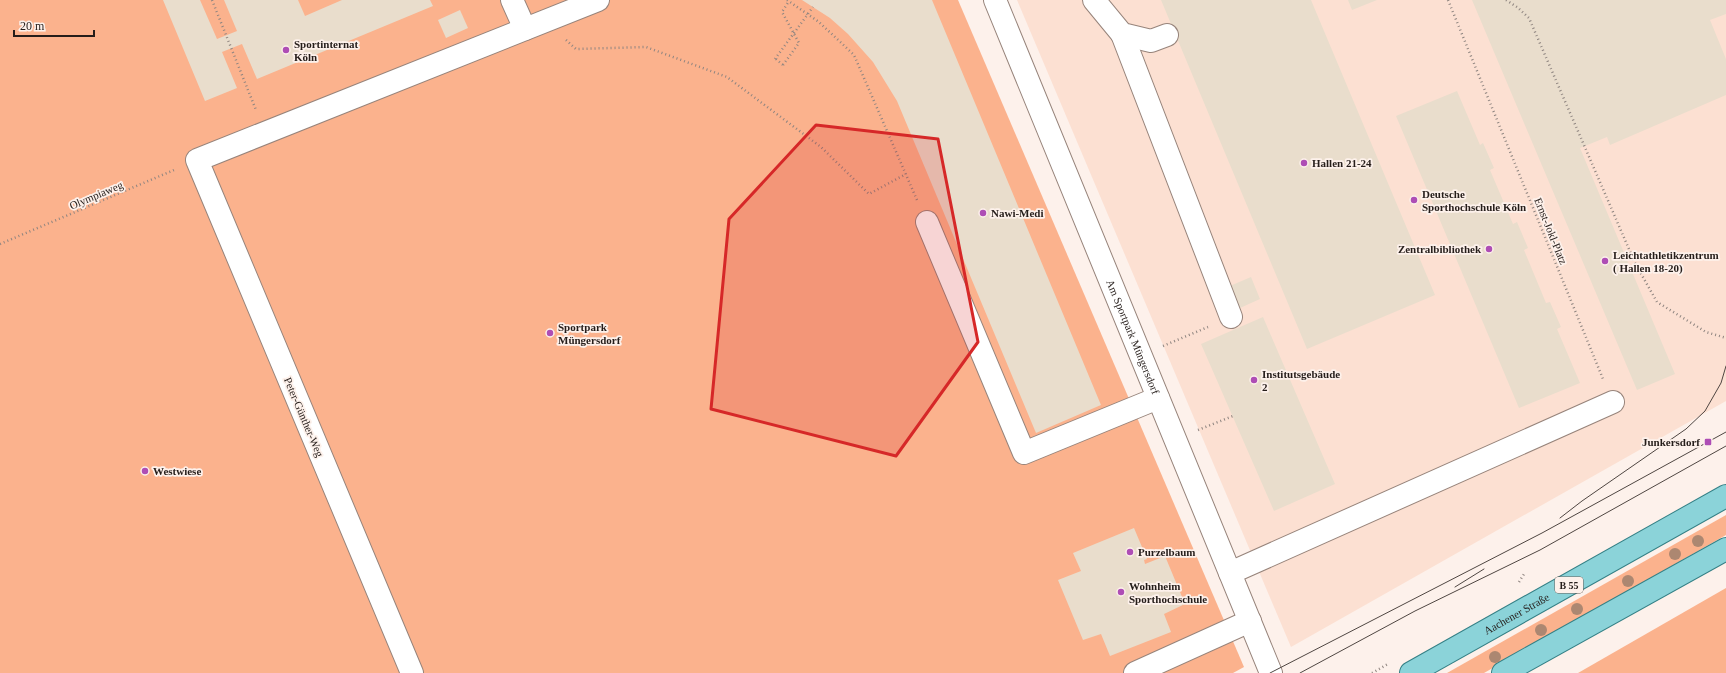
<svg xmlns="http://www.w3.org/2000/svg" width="1726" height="673" viewBox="0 0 1726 673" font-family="'Times New Roman',serif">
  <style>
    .built { fill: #fce0d2 }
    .green { fill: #fbb28d }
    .building { fill: #e9ddcc }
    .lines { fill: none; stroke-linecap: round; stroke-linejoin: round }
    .minor-casing { stroke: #97847b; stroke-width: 24 }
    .major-casing { stroke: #358086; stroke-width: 24 }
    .path { stroke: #8f8580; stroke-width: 2.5; stroke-dasharray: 1 3; stroke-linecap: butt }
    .minor { stroke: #fff; stroke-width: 22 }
    .major { stroke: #8bd3d9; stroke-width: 22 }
    .tram { stroke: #4f4642; stroke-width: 1 }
    .tree { fill: #ac8771 }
    .marked { fill: #d62828; fill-opacity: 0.2; stroke: #d62828; stroke-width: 3; stroke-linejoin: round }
    .poi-dot { fill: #ae4db5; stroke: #fdf1eb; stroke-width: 1.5 }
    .labels { text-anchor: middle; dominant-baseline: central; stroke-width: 3.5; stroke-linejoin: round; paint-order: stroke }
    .shield { fill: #fdf1eb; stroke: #665d59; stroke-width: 1 }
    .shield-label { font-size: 10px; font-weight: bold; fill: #251d1a }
    .poi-label { font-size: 11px; font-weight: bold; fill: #251d1a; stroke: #fdf1eb; text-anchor: start }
    .street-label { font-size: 11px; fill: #251d1a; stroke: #fdf1eb }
  </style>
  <rect width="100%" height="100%" fill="#fdf1eb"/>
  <polygon class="built" points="1017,0 1726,0 1726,401 1291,647"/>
  <g class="green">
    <polygon points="0,0 958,0 1244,667 1233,673 0,673"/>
    <polygon points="1726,515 1726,535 1484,673 1447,673"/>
    <polygon points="1726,588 1726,673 1578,673"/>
  </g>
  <g class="building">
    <polygon points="163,0 200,0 217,39 237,31 224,0 298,0 305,16 342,0 430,0 433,6 257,79 242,44 222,52 237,88 205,101"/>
    <polygon points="802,0 932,0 1101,405 1036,433 897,101 873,62 848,34 830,18"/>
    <polygon points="1161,0 1311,0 1435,295 1307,349"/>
    <polygon points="1348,0 1377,0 1352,10"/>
    <polygon points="1472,0 1726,0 1726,14 1710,20 1726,59 1726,95 1610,145 1607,137 1580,148 1675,374 1637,390"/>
    <polygon points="460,10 468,28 446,38 438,20"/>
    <polygon points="1457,91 1480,145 1483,143 1494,168 1490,170 1513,224 1517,222 1528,248 1524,250 1546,303 1550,302 1561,327 1557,329 1580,383 1519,408 1396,116"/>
    <polygon points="1251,277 1260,299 1240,308 1230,286"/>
    <polygon points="1263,317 1335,484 1274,511 1201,344"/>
    <polygon points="1134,528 1147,559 1144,560 1145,564 1165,556 1185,604 1164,614 1171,632 1110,656 1101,634 1083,640 1058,580 1081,571 1073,553"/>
  </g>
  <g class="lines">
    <g class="minor-casing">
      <g id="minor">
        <polyline points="512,0 525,29"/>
        <path id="s1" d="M995,0L1271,673"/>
        <polyline points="1094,0 1122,34 1151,41 1167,35"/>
        <polyline points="1122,34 1231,317"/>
        <polyline points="927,222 1024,453 1158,398"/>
        <polyline points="1230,573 1613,402"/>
        <polyline points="412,673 197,160 598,0"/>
        <polyline points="1135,673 1250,621"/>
      </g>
    </g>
    <g class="major-casing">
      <g id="major">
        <path id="s2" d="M1411,673L1726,496"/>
        <polyline points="1503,673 1726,549"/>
      </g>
    </g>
    <g class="path">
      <polyline points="212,0 256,110"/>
      <polyline points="787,0 819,22 854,55 917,200"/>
      <polyline points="1448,0 1603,379"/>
      <polyline points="1506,0 1517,7 1529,18 1635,263 1657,302 1706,332 1726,338"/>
      <polyline points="566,40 576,49 646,47 727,77 821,147 869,194 906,174"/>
      <polyline points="775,59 813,7"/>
      <polyline points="776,59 783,65"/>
      <polyline points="783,65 799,43 782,12 789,1"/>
      <polyline points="0,244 174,170"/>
      <polyline points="1163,346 1208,327"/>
      <polyline points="1198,430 1233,416"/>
      <polyline points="1519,582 1524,574"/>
      <polyline points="1372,673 1388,664"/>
    </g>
    <use href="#minor" class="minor"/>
    <use href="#major" class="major"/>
    <g class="tram">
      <polyline points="1560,518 1582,501 1686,429 1705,411 1721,383 1726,366"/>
      <polyline points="1455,587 1484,569"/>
      <polyline points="1270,673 1542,533 1726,432"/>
      <polyline points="1300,673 1415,611 1540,550 1726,446"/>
    </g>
  </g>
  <g class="tree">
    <circle cx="1698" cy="541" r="6"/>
    <circle cx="1675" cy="554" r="6"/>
    <circle cx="1628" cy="581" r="6"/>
    <circle cx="1577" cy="609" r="6"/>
    <circle cx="1541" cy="630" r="6"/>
    <circle cx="1495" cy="657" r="6"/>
  </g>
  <path class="marked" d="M816,125L938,139L978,342L896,456L711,409L729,219Z"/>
  <g class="poi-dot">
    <circle cx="286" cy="50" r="4"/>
    <circle cx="1304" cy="163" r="4"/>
    <circle cx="1414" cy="200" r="4"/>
    <circle cx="983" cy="213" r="4"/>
    <circle cx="1489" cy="249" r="4"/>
    <circle cx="1605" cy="261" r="4"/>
    <circle cx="550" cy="333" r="4"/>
    <circle cx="1254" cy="380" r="4"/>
    <rect x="1704" y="438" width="8" height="8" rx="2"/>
    <circle cx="145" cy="471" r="4"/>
    <circle cx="1130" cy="552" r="4"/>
    <circle cx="1121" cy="592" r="4"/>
  </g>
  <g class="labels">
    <rect class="shield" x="1555" y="577" width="28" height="16" rx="3"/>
    <g class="shield-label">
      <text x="1569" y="585">B 55</text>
    </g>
    <g class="poi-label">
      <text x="294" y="44">Sportinternat<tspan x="294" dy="13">Köln</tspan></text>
      <text x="1312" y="163">Hallen 21-24</text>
      <text x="1422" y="194">Deutsche<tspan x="1422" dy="13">Sporthochschule Köln</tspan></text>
      <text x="991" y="213">Nawi-Medi</text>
      <text x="1481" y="249" text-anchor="end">Zentralbibliothek</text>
      <text x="1613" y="255">Leichtathletikzentrum<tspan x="1613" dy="13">( Hallen 18-20)</tspan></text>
      <text x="558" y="327">Sportpark<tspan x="558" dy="13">Müngersdorf</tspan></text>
      <text x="1262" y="374">Institutsgebäude<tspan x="1262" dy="13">2</tspan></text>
      <text x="1700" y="442" text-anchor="end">Junkersdorf</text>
      <text x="153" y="471">Westwiese</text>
      <text x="1138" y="552">Purzelbaum</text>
      <text x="1129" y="586">Wohnheim<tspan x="1129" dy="13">Sporthochschule</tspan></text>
    </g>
    <g class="street-label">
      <text transform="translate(96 195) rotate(-23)">Olympiaweg</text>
      <text transform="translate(1551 231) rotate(68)">Ernst-Jokl-Platz</text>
      <text stroke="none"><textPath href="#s1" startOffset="364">Am Sportpark Müngersdorf</textPath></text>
      <text transform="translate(304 417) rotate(67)">Peter-Günther-Weg</text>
      <text stroke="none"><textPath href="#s2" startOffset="121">Aachener Straße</textPath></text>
    </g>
  </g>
  <path d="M14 30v6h80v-6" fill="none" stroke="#251d1a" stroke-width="2"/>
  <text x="20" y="30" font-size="12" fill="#251d1a" stroke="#fdf1eb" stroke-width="3" paint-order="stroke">20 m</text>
</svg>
